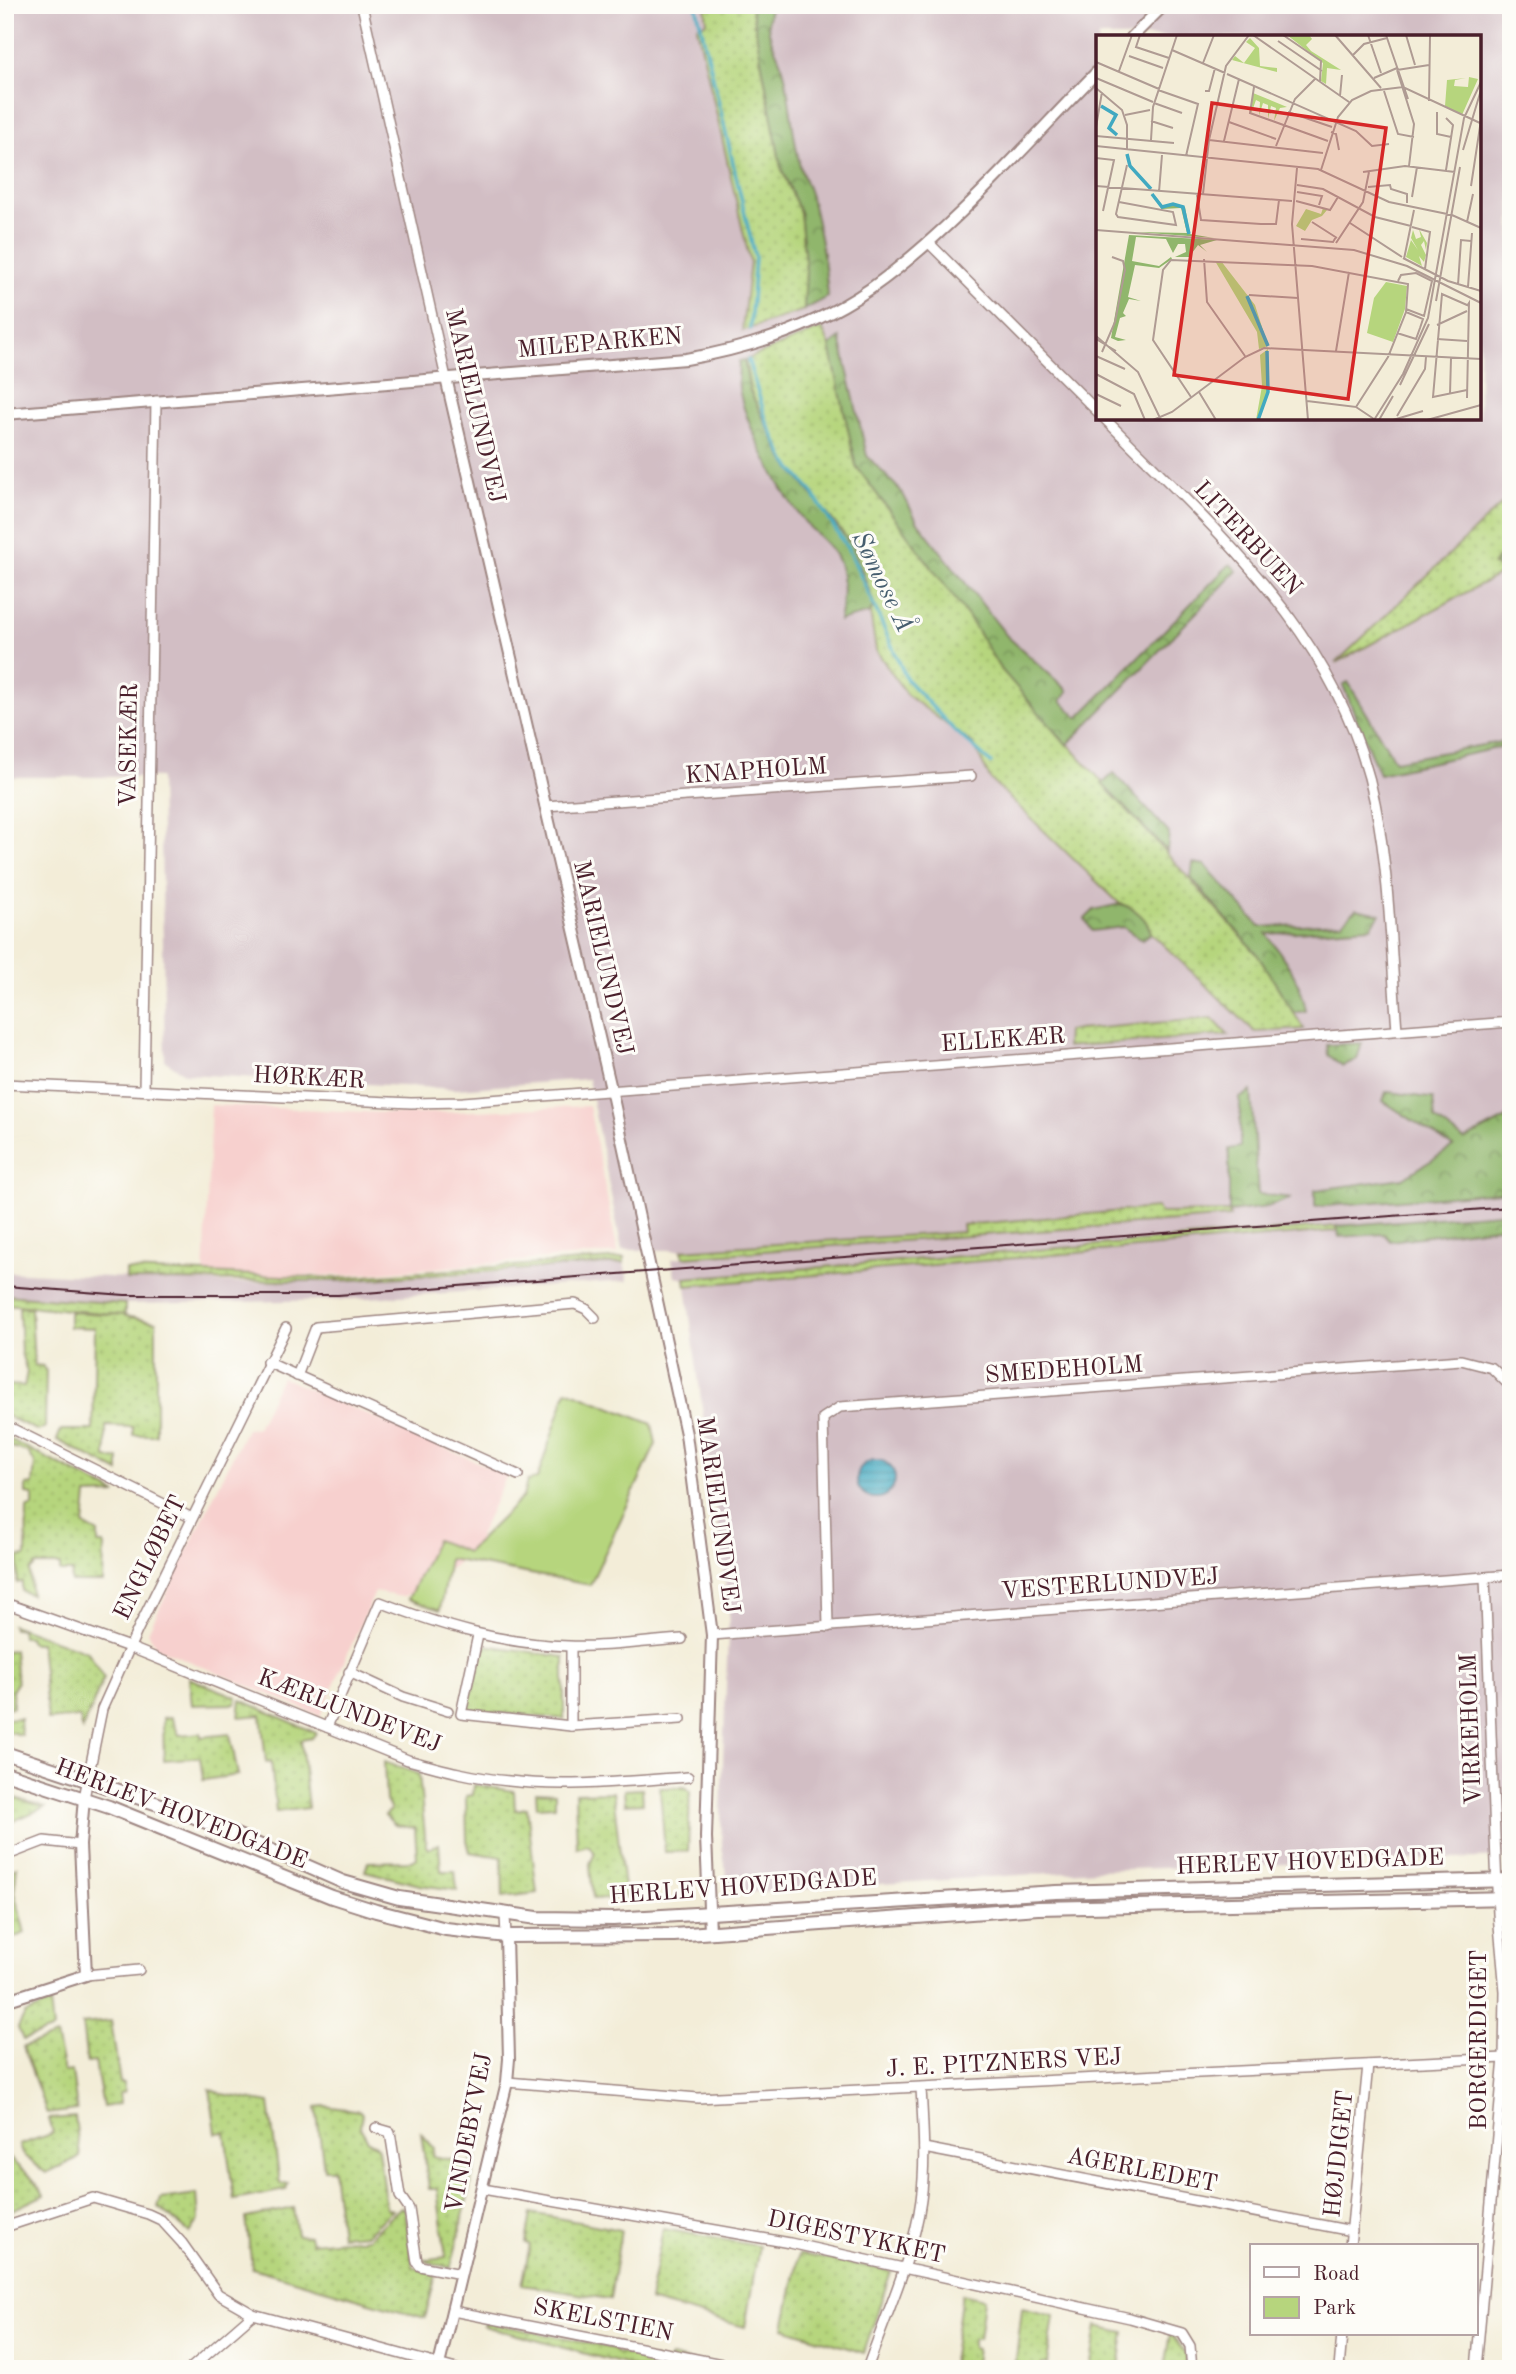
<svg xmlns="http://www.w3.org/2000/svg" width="1516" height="2374" viewBox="0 0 1516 2374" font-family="'Old Standard TT',serif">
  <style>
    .built { fill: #f7d0ce }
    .industrial { fill: #d2bec4; fill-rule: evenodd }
    .green { fill: url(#green-dots); stroke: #807a54; stroke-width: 2 }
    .forest { fill: url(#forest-crowns); stroke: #6d6a4c; stroke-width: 2 }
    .pitch { fill: #b6d57d; stroke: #807a54; stroke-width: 2 }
    .water { fill: url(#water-rules); stroke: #466476; stroke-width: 2 }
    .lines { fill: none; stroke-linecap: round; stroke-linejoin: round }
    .stream { stroke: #41a9c1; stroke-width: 3.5 }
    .minor-casing { stroke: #9e8682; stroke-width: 12 }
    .tertiary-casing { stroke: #9e8682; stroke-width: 14 }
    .secondary-casing { stroke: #9e8682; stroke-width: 16 }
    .minor { stroke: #fff; stroke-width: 9 }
    .tertiary { stroke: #fff; stroke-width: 10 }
    .secondary { stroke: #fff; stroke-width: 12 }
    .tram { stroke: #4a1f2b; stroke-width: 2 }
    .labels { text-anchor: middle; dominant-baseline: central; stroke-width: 6; stroke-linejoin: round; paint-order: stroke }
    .street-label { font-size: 24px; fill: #4a1f2b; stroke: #fdfcf7 }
    .water-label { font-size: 26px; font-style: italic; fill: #465d6e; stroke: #fdfcf7 }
    .inset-river { fill: none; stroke: #41a9c1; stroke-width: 3.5 }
    .inset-road { fill: none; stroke: #af9b93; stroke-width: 2 }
    .view { fill: #d62828; fill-opacity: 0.15; stroke: #d62828; stroke-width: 3.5 }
    .inset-edge { fill: none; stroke: #4a1f2b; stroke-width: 3.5 }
  </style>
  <defs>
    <pattern id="green-dots" width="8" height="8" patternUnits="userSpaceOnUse" patternTransform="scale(1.75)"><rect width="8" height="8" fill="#b6d57d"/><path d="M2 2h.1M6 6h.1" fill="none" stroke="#9eb66c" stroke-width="1.8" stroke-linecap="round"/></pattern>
    <pattern id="forest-crowns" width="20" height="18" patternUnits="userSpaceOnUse" patternTransform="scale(1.75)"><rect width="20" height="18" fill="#90b66c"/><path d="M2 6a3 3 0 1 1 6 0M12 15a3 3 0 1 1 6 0" fill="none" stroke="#789359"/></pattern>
    <pattern id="water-rules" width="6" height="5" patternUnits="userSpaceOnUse" patternTransform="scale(1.75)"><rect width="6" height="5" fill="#41a9c1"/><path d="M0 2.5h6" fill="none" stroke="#38899d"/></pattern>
  </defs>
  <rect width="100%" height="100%" fill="#fdfcf7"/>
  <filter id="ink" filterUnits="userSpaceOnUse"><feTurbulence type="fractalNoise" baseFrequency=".0143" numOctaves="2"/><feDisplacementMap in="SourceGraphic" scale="14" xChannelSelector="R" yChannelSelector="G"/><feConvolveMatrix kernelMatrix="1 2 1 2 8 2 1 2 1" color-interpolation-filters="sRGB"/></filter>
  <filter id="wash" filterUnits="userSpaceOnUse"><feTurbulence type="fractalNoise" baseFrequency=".00686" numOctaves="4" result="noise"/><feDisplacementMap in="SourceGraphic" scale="28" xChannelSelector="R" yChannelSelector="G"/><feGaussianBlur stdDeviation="1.57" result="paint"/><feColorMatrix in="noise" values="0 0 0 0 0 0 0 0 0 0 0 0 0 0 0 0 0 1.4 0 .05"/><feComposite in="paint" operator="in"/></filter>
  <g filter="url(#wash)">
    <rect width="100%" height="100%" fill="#f3edd8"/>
    <g class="built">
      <polygon points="211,1105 407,1114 589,1106 618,1253 347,1275 204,1277"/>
      <polygon points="281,1377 507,1475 470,1556 403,1597 375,1592 320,1716 156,1647 148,1632 246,1429 257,1428"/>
    </g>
    <g class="industrial">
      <path d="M5,5H1511V1857L1098,1870L742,1893L728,1884L722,1847L721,1810L729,1610L685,1279L675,1277L672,1259L682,1257V1250H622L588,1079L457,1089L186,1074L165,1061L160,777H5ZM1098,37H1479V418H1098Z"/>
      <polygon points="624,1263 628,1281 338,1300 125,1304 5,1295 5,1272 233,1283 450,1276"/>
    </g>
    <g class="green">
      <polygon points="705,5 751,5 781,167 800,212 806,271 804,310 742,331 750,262 697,27 707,22"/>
      <path d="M822,328L830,346L857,466L970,619L999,667L1257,954L1304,1029L1255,1032L1151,933C1147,918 1135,908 1120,904L990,779L974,745L906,694L876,650L870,613L874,604L853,546L784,460L750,391L745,360Z"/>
      <polygon points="1510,496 1511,540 1493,565 1504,572 1336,663"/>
      <polygon points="1212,1018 1228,1035 1066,1047 1067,1031"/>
      <polygon points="1156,1208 1161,1213 1229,1212 1230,1217 683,1257 682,1250 963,1232 962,1225"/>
      <polygon points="1337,1226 1335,1231 686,1286 685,1278"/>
      <polygon points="624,1258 624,1263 337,1281 126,1280 126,1270 337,1278"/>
      <polygon points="5,1295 125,1304 125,1316 156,1322 156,1435 133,1435 133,1427 106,1426 106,1458 119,1459 119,1472 57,1440 61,1430 93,1430 95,1328 69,1327 69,1312 124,1315 5,1304"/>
      <polygon points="19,1307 31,1308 34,1365 43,1366 46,1371 45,1427 38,1431 5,1415 5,1385 24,1386 27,1372 21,1353"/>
      <polygon points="5,1437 117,1494 87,1495 84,1525 98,1533 98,1544 104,1544 103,1582 71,1582 72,1572 60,1572 60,1565 36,1565 30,1571 31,1595 22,1591 22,1582 17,1583 19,1557 26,1556 27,1508 33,1507 33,1495 26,1494 26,1485 33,1484 35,1463 28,1452 5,1445"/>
      <polygon points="12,1625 88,1652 104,1677 82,1730 80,1717 48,1720 40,1643 31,1643 29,1637 22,1637 21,1629 13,1629"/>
      <polygon points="485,1645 564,1657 564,1719 466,1710"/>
      <polygon points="14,1650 17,1683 12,1691 13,1707 5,1708 5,1651"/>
      <polygon points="189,1678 237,1697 236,1704 192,1705"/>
      <polygon points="241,1700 316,1733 312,1738 301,1740 308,1808 276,1812 271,1761 266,1762 261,1715 239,1717"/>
      <polygon points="171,1717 179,1735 201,1733 201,1737 230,1734 238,1775 203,1780 200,1757 164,1760 163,1718"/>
      <polygon points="20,1718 21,1735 5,1731 5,1719"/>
      <polygon points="384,1762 419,1774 426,1846 428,1849 439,1844 441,1871 455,1871 457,1890 420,1885 365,1871 368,1862 412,1861 417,1858 415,1828 395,1825 385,1815 391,1810 386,1801"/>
      <polygon points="474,1785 514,1791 515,1810 527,1808 537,1893 503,1897 502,1857 470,1852 467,1840 466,1796 473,1795"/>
      <polygon points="685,1787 690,1792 688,1851 665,1852 660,1788"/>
      <polygon points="642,1789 643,1803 625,1804 624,1790"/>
      <polygon points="536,1792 555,1793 555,1806 537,1807"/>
      <polygon points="613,1792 625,1897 593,1899 590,1864 595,1853 588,1845 577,1848 575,1793"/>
      <polygon points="5,1795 45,1807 5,1825"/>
      <polygon points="17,1867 14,1892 25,1933 5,1942 8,1935 5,1920 11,1918 5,1896 5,1871"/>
      <polygon points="50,2003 53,2029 23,2040 18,2028 25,2014"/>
      <polygon points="111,2021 120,2083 124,2083 124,2092 119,2093 120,2104 103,2107 95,2062 87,2063 82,2024"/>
      <polygon points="56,2036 64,2072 72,2071 77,2110 47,2114 23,2047"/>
      <polygon points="210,2089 222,2094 269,2103 280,2184 288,2183 286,2190 234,2200 225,2132 216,2133"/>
      <polygon points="325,2106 360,2111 362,2114 360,2127 368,2141 376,2145 378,2149 386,2208 392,2210 367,2234 341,2236 333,2169 324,2169 316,2107"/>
      <polygon points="75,2117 80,2157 46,2173 22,2154 19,2145 53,2133 49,2119"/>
      <polygon points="421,2133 434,2148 433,2156 471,2164 473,2155 477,2157 451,2268 422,2260 446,2257 437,2189 429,2189"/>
      <path d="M5,2152C15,2168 36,2176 44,2195L8,2212Z"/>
      <polygon points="197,2194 199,2220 190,2233 158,2207 161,2199"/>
      <polygon points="401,2207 405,2209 413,2267 436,2275 425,2318 252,2268 246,2218 293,2208 297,2235 309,2236 311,2243 368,2238"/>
      <polygon points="531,2213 621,2230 610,2299 522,2285 530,2245 526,2243"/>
      <polygon points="663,2229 759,2246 745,2327 649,2301"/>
      <polygon points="799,2254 891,2271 864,2353 784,2328"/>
      <polygon points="962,2294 984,2299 979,2339 973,2339 973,2348 977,2349 974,2369 951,2369"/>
      <polygon points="1022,2308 1054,2316 1047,2364 1042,2364 1041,2369 1015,2369"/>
      <polygon points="486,2322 615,2349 616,2353 668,2362 671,2357 720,2369 642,2369 484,2326"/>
      <polygon points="1097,2326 1124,2332 1119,2369 1090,2369"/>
      <polygon points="1170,2333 1186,2354 1186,2369 1164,2369"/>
    </g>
    <g class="forest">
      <path d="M751,5H771C761,36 779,48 785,76C791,106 793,137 800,166C803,177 808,186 811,197C819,229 826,264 828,297L804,310L806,271L800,212L781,167Z"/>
      <polygon points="840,338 867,456 902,492 917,521 1007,636 1068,691 1061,701 1078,718 1230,564 1237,571 1067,745 999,667 970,619 856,466 830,346"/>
      <path d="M744,360L750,391L784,460L853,546L874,604L870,613L839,621C843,601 845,583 839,563C832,545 817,536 805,522C782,494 747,428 740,393C737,383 739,371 739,361Z"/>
      <polygon points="1511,540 1511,575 1494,565"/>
      <polygon points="1348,682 1395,761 1511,740 1511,745 1379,774 1343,685"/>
      <polygon points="1114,773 1169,833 1167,851 1102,784"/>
      <path d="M1193,863L1205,865L1260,927L1342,923L1356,909L1380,914L1371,927L1267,934C1284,959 1301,980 1306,1011L1294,1013L1257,954L1191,878Z"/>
      <path d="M1120,904C1135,908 1147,918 1151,933L1142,940L1123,927L1092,931L1085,919L1094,910Z"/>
      <polygon points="1362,1043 1357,1059 1343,1066 1328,1055 1327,1045"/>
      <polygon points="1251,1091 1258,1194 1292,1198 1267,1207 1229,1212 1229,1149 1240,1147 1240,1098"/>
      <path d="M1386,1092C1403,1092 1416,1098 1433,1098L1435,1119L1464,1140L1505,1119L1511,1109V1191L1315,1207V1190L1403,1178L1453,1147L1383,1101Z"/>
      <polygon points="1511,1212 1511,1225 1390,1241 1384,1234 1339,1237 1337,1226"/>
    </g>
    <polygon class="pitch" points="567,1390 652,1424 656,1444 590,1585 449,1559 440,1610 408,1599 436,1540 467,1552 523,1497 527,1481 537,1479"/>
    <circle class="water" cx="876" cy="1479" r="19"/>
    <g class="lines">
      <g class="stream">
        <polyline points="696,5 755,257 750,329"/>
        <polyline points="748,360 767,422 786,461 812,492 851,554 907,680 954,730 991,763"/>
      </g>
    </g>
  </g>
  <g filter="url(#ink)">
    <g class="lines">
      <g class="minor-casing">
        <g id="minor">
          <polyline points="362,5 446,378"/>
          <polyline points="928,242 1098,412"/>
          <path d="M1104,418C1217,532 1342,637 1375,803C1390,877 1391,955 1397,1030"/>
          <polyline points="545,806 971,776"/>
          <polyline points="5,1084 411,1103 463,1102 1511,1022"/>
          <polyline points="144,1090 156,401"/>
          <polyline points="267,1362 518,1475"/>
          <polyline points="297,1376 316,1327 575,1304 586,1309 595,1318"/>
          <polyline points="5,1425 192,1518"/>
          <path d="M5,1603L129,1647L408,1760C441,1769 474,1778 509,1781C568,1788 628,1781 688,1777"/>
          <polyline points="828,1627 823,1418 840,1407 1461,1360 1492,1368 1511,1387"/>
          <polyline points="478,1635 461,1714 571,1726 681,1719"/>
          <polyline points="712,1635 1511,1575"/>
          <polyline points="349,1672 403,1697 448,1711"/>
          <polyline points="571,1726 571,1647"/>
          <path d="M327,1727L380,1602C442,1626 502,1644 569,1646C606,1648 645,1641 682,1639"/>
          <polyline points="84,1798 102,1709 138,1629 286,1328"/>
          <polyline points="5,1856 44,1841 80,1845"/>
          <polyline points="505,1915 506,1936"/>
          <polyline points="86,1975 139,1970"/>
          <polyline points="507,2082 698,2098 1504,2058"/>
          <polyline points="376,2128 390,2132 400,2196 409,2209 417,2262 420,2266 461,2274"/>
          <polyline points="924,2148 1352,2231"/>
          <polyline points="483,2189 790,2243 1130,2318 1182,2333 1190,2346 1192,2369"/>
          <polyline points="5,2227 93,2198 148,2214 161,2220 182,2243 218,2294 253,2314 456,2369"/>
          <polyline points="1350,2246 1368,2065"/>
          <polyline points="453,2311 747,2369"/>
          <polyline points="190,2369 253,2314"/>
          <path d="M867,2369C885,2317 914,2255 921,2200C926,2163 923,2125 921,2088"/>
          <polyline points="1339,2369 1342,2334"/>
          <polyline points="1476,2369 1504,2058 1505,1991 1498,1914 1485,1577"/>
        </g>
      </g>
      <g class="tertiary-casing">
        <g id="tertiary">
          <polyline points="1132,37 1164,5"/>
          <polyline points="446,378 611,1089 686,1434 712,1635 706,1837 710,1932"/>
          <path d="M5,414L686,359C750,348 816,326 870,289C951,232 1028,142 1098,71"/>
          <polyline points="5,2001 86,1975 80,1845 84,1798"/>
          <polyline points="438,2369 507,2082 509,2059 506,1936"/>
        </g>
      </g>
      <g class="secondary-casing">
        <g id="secondary">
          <polyline points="5,1753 188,1814 343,1882 399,1898 537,1918 613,1919 1056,1892 1511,1880"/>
          <polyline points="5,1773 109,1807 332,1897 376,1911 446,1929 506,1936 674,1935 1038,1908 1511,1898"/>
        </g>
      </g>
      <use href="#minor" class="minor"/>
      <use href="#tertiary" class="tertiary"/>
      <use href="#secondary" class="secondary"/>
      <polyline class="tram" points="5,1286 125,1295 338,1295 1511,1207"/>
    </g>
  </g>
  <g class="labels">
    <g class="street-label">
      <text transform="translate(600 344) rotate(-5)">MILEPARKEN</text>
      <text transform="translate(474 406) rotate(77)">MARIELUNDVEJ</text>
      <text transform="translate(1247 539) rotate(47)">LITERBUEN</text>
      <text transform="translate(130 745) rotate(-89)">VASEKÆR</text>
      <text transform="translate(756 772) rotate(-4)">KNAPHOLM</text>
      <text transform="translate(602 958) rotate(77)">MARIELUNDVEJ</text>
      <text transform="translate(1003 1041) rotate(-4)">ELLEKÆR</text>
      <text transform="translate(309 1079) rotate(3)">HØRKÆR</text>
      <text transform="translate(1064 1371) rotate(-4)">SMEDEHOLM</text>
      <text transform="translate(717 1515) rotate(82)">MARIELUNDVEJ</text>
      <text transform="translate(151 1558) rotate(-64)">ENGLØBET</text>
      <text transform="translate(1110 1585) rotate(-4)">VESTERLUNDVEJ</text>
      <text transform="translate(349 1712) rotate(21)">KÆRLUNDEVEJ</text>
      <text transform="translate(1472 1729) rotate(-92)">VIRKEHOLM</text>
      <text transform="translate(181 1815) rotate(21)">HERLEV HOVEDGADE</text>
      <text transform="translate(1310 1863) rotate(-2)">HERLEV HOVEDGADE</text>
      <text transform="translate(743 1888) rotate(-4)">HERLEV HOVEDGADE</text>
      <text transform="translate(1480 2040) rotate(-90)">BORGERDIGET</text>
      <text transform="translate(1004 2064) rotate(-3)">J. E. PITZNERS VEJ</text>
      <text transform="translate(470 2133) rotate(-79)">VINDEBYVEJ</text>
      <text transform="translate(1340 2154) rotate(-84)">HØJDIGET</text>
      <text transform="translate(1142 2171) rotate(11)">AGERLEDET</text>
      <text transform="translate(856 2238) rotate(12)">DIGESTYKKET</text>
      <text transform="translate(603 2321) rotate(11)">SKELSTIEN</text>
    </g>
    <g class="water-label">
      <text transform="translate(882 582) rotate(64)">Sømose Å</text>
    </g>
  </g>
  <g transform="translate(1096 35)">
    <rect width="385" height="385" fill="#f3edd8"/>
    <path d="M191,0H213L216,4L210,10L215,16L245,35L231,33L230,49L225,46L227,28ZM154,3L163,13L164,31L181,33V37L136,25L139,21L148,28L159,13L150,7ZM373,42L382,44L366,80L349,71L351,45L370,43L359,45L358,51L372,52ZM157,58L191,72L184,73L178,86L180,73L175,71L172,84V70L167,68L163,81L164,67L160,65L155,79ZM323,194L331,208L330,215L328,206L325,210L330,220L328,227L323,221L326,231L310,222L315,205L322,215L315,203L317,195L320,204L325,202ZM119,226H125L159,270L172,311L163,314L161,297ZM290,247L311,251L309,274L297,307L271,298L278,263ZM172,314V360L160,385L166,351L164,320Z" fill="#b6d57d"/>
    <path d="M55,158L67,171L76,168L89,172L94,199L118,203L40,197L91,198L85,173L66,174ZM33,200L121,205L104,210L111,217L102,210L93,222H79L90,217L89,209H82L77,218L70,204L40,202L36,226L63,231L75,222L76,224L63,233L39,230L32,262L45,266L33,264L27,278L30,281L24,283L19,302L30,305L22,306L15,303Z" fill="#90b66c"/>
    <path d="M227,173L231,175L226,181L216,185L209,196L200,191L210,174L225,179Z" fill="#b6d57d"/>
    <path class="inset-river" d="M5,71L20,80L13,93L21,100M31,119L34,131L55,154M56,159L66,172L77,169L87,172L93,199M151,261L172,311M162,385L172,357L171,316"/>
    <path class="inset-road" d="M44,0L40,12L73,23M157,0L253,67M187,0L225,26L224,46M239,0L285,53M272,0L285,38M290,0L312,64M310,0L319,30M182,6L226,36M76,15L129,38M257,20L268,9L291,3M33,21L67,33M0,27L63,54M107,28L118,0M301,35L318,89L313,131M301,35L333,30M23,36L36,0M131,39L260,96L276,111L293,109M0,43L57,67M278,43L301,33M158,52L154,78L232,106M0,53L26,75L31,90V114M62,55L102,69L90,121M109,56H113L119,33M288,56L302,99L318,102M244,61L246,40M333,66L334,1M58,68L86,78M192,77L236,92M341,77V99L355,102M29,80L54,75M55,86L77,93M133,87L180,104M0,92L6,57M235,97L240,99L243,115M0,101L78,108M55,105L57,72L81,0M113,105L227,118M128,106L143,44M0,111L222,134L293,167L356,180L385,193M180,111L199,64L219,44M367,115L385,55M0,123L18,125L7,176M201,133L196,189L212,385M225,135L242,82L256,65L275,56L307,52L384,88M350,135L357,90L350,83M267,137L309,131L359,137M201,150L227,154L279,182L315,191M0,151L196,166M375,151L385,85M272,152L294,150L295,154L311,159V168M63,157L66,120M201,157L226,161L223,170M107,159L113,105L130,31L153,0M101,160L105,185L165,189H180L183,165M316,162L321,132M200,166L234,175L242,162M23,167L77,177L80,190L22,182L20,179L31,130M216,187L241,203M371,187L377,159M254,188L306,222M316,192L334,197L329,234M0,195L258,215L311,231L385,268M205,204L237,207L240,202M240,208L267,167L273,137M307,223L352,246L385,256M108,224L111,267L149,321M308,224L318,175M302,246L305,240L320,238L336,246L328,281L310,274M362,250L365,205L375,206M372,252L376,198M153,260L202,263M340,266L364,132M371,270L346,259L337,362L371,355M341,290L371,276M301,298L320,304L324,293L327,284L310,277M0,301L42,337L65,385M0,304L20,316M341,304L371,306M240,316L253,237M6,317L19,287L29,235L27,226L16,222M0,321L29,334M0,339L38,359L49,385M304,350L333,289M103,357L120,385M0,359L25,371M354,359L355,323M95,362L57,305L67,235L75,225L216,231L312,249L310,277L292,322L260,372L211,366M371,363L373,268L371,271M260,372L278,384M301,381L329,334L330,322M57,385L76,377L149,322L168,313L385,324M278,385L307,339L332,283L368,83L385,47M283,385L297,361M297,385L327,376M331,385L385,370"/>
    <path class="view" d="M116,68L290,93L252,364L78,340Z"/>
    <rect width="385" height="385" class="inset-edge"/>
  </g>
  <rect width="1516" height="2374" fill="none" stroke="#fdfcf7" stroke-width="28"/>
  <rect x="1250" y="2244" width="228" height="91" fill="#fdfcf7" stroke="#b5a4a5" stroke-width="2"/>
  <rect x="1264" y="2267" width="35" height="10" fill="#ffffff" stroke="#b5a4a5" stroke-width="2"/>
  <text x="1313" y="2280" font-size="21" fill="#4a1f2b">Road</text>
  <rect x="1264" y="2297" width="35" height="21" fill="#b6d57d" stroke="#b5a4a5" stroke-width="2"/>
  <text x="1313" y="2314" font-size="21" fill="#4a1f2b">Park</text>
</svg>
